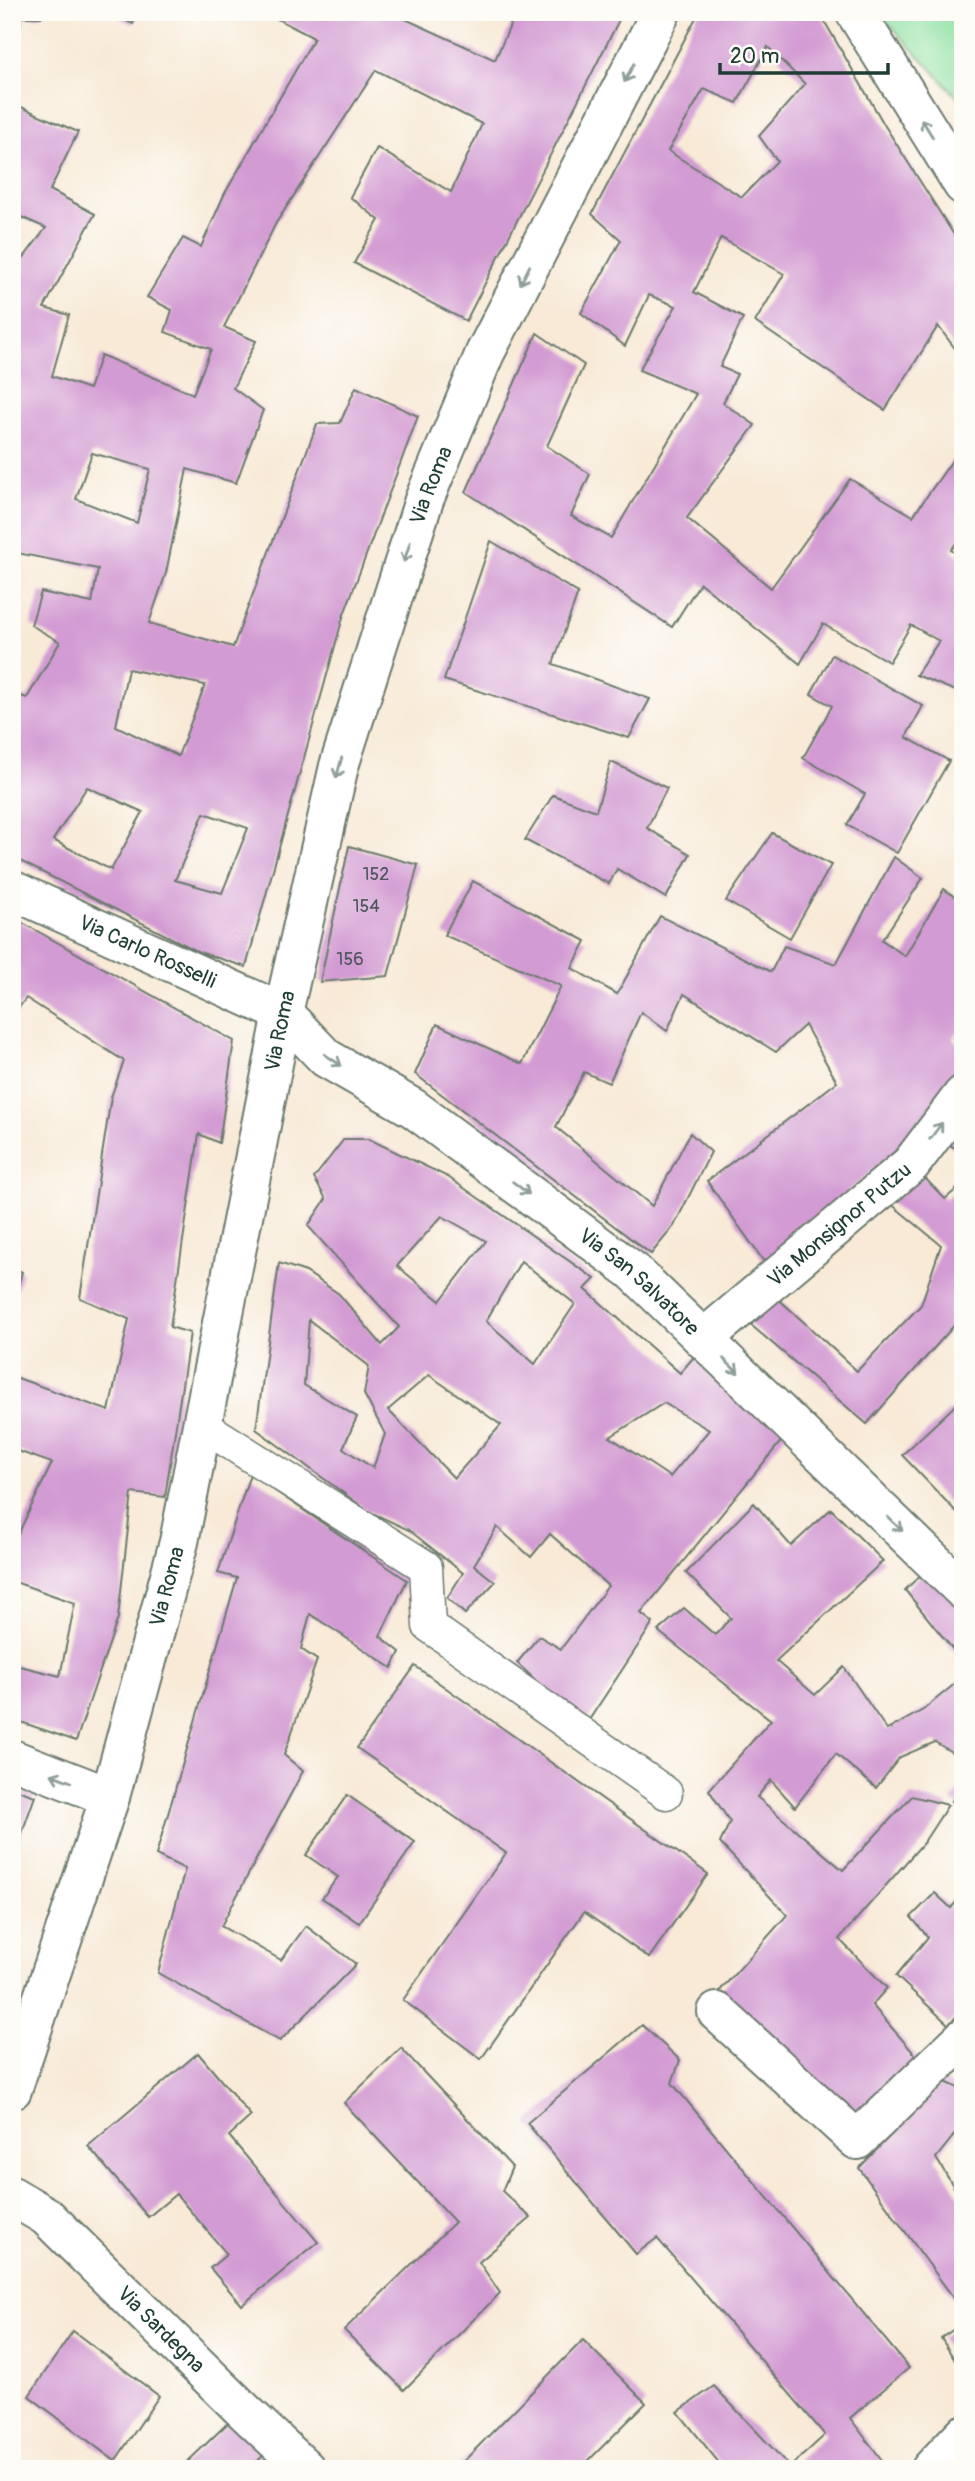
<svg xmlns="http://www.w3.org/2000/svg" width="975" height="2481" viewBox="0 0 975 2481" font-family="Pangolin,sans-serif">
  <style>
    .green { fill: #8de1a2; stroke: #568f6b; stroke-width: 2 }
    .building { fill: #d39bd3; fill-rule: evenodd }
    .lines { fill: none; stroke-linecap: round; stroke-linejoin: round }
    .service-casing { stroke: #6b7a6d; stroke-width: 35 }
    .minor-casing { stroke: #6b7a6d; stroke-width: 42 }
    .tertiary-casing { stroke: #6b7a6d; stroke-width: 42 }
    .secondary-casing { stroke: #6b7a6d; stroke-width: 42 }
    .service { stroke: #fff; stroke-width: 32 }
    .minor { stroke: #fff; stroke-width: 38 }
    .tertiary { stroke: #fff; stroke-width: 38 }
    .secondary { stroke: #fff; stroke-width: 38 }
    .oneway { stroke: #8f9e9a }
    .labels { text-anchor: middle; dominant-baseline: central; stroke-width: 7; stroke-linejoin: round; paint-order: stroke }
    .number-label { font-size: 18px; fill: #4c545c }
    .street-label { font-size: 21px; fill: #1f3d34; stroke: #fdfcf7 }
  </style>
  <rect width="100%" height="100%" fill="#fdfcf7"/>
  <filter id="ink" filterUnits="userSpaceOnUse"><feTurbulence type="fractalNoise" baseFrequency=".0143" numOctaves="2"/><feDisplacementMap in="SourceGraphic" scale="14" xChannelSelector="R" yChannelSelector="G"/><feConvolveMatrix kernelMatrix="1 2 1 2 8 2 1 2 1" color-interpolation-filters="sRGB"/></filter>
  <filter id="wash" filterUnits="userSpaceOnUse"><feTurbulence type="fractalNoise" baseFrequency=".00686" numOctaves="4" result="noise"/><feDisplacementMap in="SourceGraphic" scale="28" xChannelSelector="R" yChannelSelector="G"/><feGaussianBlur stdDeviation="1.57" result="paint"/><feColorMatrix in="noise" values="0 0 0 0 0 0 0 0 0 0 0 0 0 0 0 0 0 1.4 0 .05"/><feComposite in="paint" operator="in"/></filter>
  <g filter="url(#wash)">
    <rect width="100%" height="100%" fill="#f8ead7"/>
    <polygon class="green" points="878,12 963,12 963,103"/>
    <g id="blocks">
      <g class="building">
        <polygon points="12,12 40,12 41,17 21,17 18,54 12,53"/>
        <polygon points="107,12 139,12 133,24"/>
        <path d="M264,12H406L403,18L495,60L516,12H623L466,321L354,263L379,220L350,197L377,148L451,192L482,124L376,70L276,223L224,327L256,341L233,388L263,410L236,483L187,469L166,573L149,623L233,647L317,424L340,423L356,387L418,416L343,617L246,967L199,952L12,857V693L27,698L60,642L31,625L41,592L92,603L98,569L12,552V404L18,343L13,272L46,228L12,213V115L19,106L78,132L50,190L95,214L44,308L69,315L52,376L89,389L101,355L193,394L211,349L165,332L172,310L147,297L183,238L201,247L224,195L314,38ZM92,453L150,469L137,523L76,499ZM128,669L205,685L178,756L116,726ZM87,787L143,812L111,870L53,840ZM204,813L248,828L222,893L175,880Z"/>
        <path d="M699,12H819L885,126L963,249V359L938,326L885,410L755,322L784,274L721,238L694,292L743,318L720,367L737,374L723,403L755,425L687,518L771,588L850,479L913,516L963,445V534L951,550L963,558V694L916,675L939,641L911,625L889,662L823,624L800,664L700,583L672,627L466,492L537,333L584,365L547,446L590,474L571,516L611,538L696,394L639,370L676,306L649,295L625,346L581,313L621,240L592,214ZM768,47L805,84L759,136L777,161L742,197L668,151L704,89L737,103Z"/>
        <polygon points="491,541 578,593 553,664 650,699 629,738 444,680"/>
        <polygon points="832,655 923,706 906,737 949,761 897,853 847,825 865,794 803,758 832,706 811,694"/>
        <polygon points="611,762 667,788 647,828 690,854 666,898 617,869 609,884 525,840 553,795 596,811"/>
        <polygon points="772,833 831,865 790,938 726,901"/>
        <polygon points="349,846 418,865 388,976 320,982"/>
        <polygon points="894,857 923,878 882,940 905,956 944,889 963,903 963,1027 953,1038 963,1048 963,1065 901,1146 765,1263 707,1181 837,1082 805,1025 776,1052 684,994 667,1031 641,1012 609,1083 584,1072 556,1127 652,1206 690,1133 711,1152 674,1226 651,1254 415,1074 437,1024 522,1064 561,986 444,935 473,881 586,941 572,968 617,994 660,916 771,972 784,946 836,964"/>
        <polygon points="12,917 234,1041 219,1143 199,1134 170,1327 190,1333 165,1497 132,1493 118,1618 76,1741 12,1719 12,1664 60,1676 75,1603 12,1581 12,1547 52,1463 12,1449 12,1376 109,1411 129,1319 80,1298 111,1097 124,1061 26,998 12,1017"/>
        <polygon points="963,1112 963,1154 942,1139"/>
        <path d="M344,1139H369L448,1177L595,1279L585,1289L680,1373L699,1351L787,1434L641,1613L653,1623L585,1726L517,1663L539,1636L561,1649L608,1586L550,1534L531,1557L497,1527L474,1565L495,1582L465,1614L447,1598L463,1573L409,1530L368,1511L256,1429L279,1263L306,1272L339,1294L382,1345L399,1327L308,1226L326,1199L314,1178ZM442,1216L486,1241L440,1301L397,1266ZM521,1261L575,1304L535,1364L486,1321ZM309,1320L369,1366L364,1394L385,1434L373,1468L343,1448L357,1417L304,1385ZM429,1375L501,1425L454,1478L388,1410ZM664,1403L709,1430L670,1477L610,1437Z"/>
        <polygon points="917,1170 945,1199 963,1184 963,1320 958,1321 867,1424 745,1320 772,1293 857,1371 921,1305 941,1245 885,1199"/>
        <polygon points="12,1267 22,1272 13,1303 12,1303"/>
        <polygon points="963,1398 962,1455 963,1519 902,1455"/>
        <polygon points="250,1474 407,1580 380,1636 400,1652 392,1668 310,1614 301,1649 317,1660 284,1755 303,1771 221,1926 281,1960 306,1926 356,1964 280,2041 158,1973 185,1869 156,1855 237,1578 218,1573"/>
        <polygon points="754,1503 791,1546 831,1509 883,1561 776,1661 815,1695 844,1667 887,1730 923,1710 963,1677 963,1759 935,1742 900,1757 876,1788 836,1754 795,1807 771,1780 757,1797 843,1870 912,1796 948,1805 924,1842 839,1939 887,1988 872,2005 919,2059 856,2130 717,1994 787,1915 720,1843 730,1822 709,1790 771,1720 658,1631 684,1608 715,1635 731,1618 686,1573"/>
        <polygon points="929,1567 963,1603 963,1662 905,1590"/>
        <polygon points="415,1666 708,1874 649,1958 584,1912 481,2059 403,2000 506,1853 357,1748"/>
        <polygon points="963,1783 963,1810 952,1801"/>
        <polygon points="12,1788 35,1796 13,1858 12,1858"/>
        <polygon points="347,1795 415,1842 359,1923 322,1898 338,1877 306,1855"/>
        <polygon points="935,1893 951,1908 963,1894 963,2009 949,2025 896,1976 928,1937 911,1917"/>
        <polygon points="642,2025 680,2060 672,2083 909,2368 850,2418 882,2460 872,2469 724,2469 678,2412 714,2386 790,2467 825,2435 657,2238 636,2254 527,2123"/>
        <polygon points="401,2048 512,2167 502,2191 531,2218 479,2262 500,2293 404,2390 344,2330 455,2222 344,2103"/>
        <polygon points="198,2053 251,2116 229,2136 318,2242 242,2305 210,2268 227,2254 176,2194 148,2217 88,2146"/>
        <polygon points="943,2081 963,2090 963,2133 959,2129 936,2158 963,2202 963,2311 859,2168"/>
        <polygon points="963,2323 963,2373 941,2338"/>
        <polygon points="73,2331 159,2396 115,2461 29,2396"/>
        <polygon points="583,2340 646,2403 580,2469 456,2469"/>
        <polygon points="231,2420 266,2453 249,2469 180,2469"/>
      </g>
    </g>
  </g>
  <g filter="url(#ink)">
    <use href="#blocks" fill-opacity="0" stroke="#6b7a6d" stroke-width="2"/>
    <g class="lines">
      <g class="service-casing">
        <polyline id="service" points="202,1425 426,1567 429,1626 666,1793"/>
      </g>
      <g class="minor-casing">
        <g id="minor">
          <path id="s1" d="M12,890L283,1013"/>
          <path id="s2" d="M703,1339L911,1164L963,1095"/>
          <polyline points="717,2012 857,2140 963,2038"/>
          <path id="s3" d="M12,2196L46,2216L242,2409L306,2469"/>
          <polyline points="931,2469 963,2435"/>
        </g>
      </g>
      <g class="tertiary-casing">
        <g id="tertiary">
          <polyline points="855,12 963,185"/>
          <path id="s4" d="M283,1013L326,1058L413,1108L633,1271L963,1590"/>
        </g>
      </g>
      <g class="secondary-casing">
        <g id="secondary">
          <polyline points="12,1759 110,1797"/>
          <path id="s5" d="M12,2090L110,1797L179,1542L283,1013L339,766L424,500L485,353L661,12"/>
        </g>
      </g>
      <use href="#service" class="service"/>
      <use href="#minor" class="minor"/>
      <use href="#tertiary" class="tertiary"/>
      <use href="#secondary" class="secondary"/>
    </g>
    <defs><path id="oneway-shaft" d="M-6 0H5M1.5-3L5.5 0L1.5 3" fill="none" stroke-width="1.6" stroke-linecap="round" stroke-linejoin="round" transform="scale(1.75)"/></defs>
    <g class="oneway">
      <use href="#oneway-shaft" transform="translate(629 73) rotate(117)"/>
      <use href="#oneway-shaft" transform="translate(927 128) rotate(-122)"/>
      <use href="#oneway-shaft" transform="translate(525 275) rotate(117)"/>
      <use href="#oneway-shaft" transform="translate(407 552) rotate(108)"/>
      <use href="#oneway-shaft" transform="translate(339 768) rotate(105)"/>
      <use href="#oneway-shaft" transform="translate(333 1060) rotate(34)"/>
      <use href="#oneway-shaft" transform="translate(936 1131) rotate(-53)"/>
      <use href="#oneway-shaft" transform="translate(521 1188) rotate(37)"/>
      <use href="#oneway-shaft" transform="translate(731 1366) rotate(44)"/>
      <use href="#oneway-shaft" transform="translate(895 1524) rotate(44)"/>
      <use href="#oneway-shaft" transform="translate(61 1778) rotate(-159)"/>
    </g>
  </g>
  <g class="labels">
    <g class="number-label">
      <text x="376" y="874">152</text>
      <text x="366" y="906">154</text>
      <text x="350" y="959">156</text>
    </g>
    <g class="street-label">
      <text stroke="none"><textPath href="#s5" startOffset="1661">Via Roma</textPath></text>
      <text stroke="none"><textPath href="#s1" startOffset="149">Via Carlo Rosselli</textPath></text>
      <text stroke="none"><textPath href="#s5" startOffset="1094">Via Roma</textPath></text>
      <text stroke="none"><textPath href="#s2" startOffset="178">Via Monsignor Putzu</textPath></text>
      <text stroke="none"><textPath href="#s4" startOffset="448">Via San Salvatore</textPath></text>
      <text stroke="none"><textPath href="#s5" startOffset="527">Via Roma</textPath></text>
      <text stroke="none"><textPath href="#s3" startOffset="201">Via Sardegna</textPath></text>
    </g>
  </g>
  <rect width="975" height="2481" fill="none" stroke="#fdfcf7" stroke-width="42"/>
  <path d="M720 63v10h168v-10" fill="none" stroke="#1f3d34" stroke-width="3.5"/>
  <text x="730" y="63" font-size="21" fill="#1f3d34" stroke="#fdfcf7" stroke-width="5" paint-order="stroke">20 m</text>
</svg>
